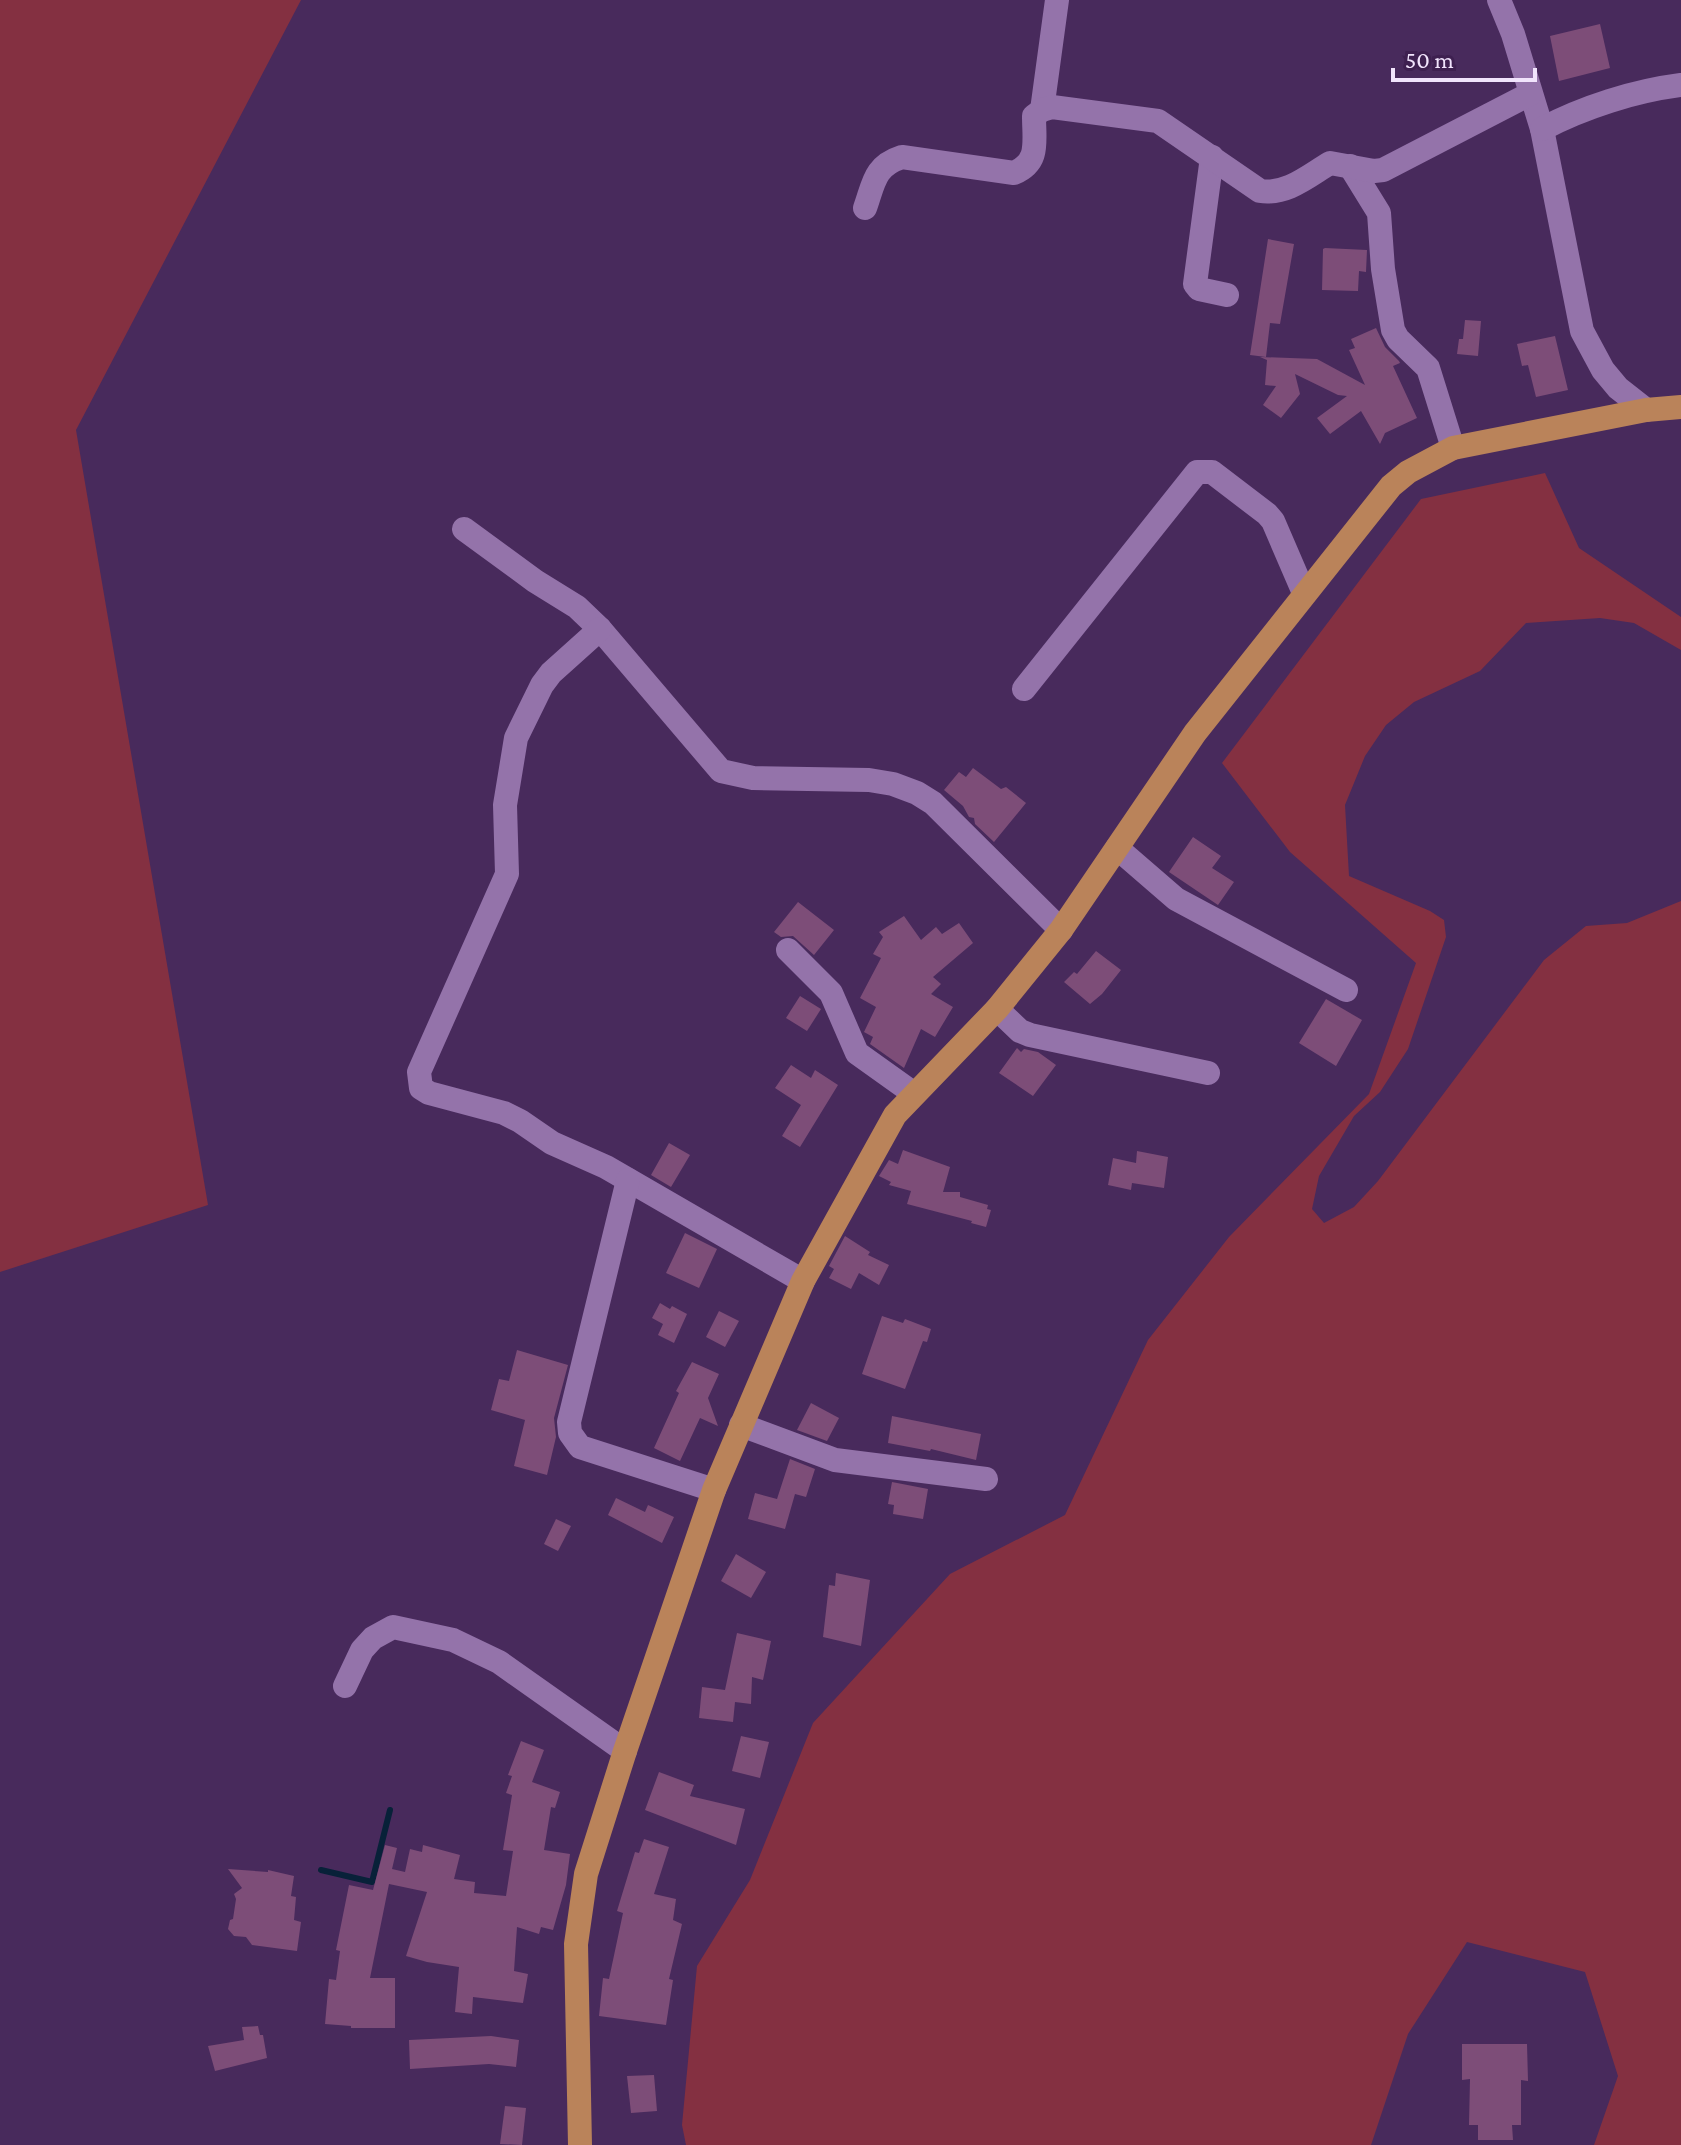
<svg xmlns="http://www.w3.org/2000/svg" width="1681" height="2145" viewBox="0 0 1681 2145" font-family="'Crimson Pro',serif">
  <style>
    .green { fill: #843041 }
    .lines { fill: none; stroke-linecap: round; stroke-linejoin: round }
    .stream { stroke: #082139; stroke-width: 6 }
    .building { fill: #7d4d78 }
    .minor { stroke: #9473aa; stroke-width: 24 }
    .major { stroke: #ba835a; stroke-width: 24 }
  </style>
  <rect width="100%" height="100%" fill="#482a5c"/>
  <g class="green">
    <polygon points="0,0 301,0 76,430 208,1205 0,1272"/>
    <polygon points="1545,473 1579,548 1681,617 1681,650 1634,623 1600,618 1526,623 1480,671 1414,702 1386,725 1365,756 1345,805 1349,876 1430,911 1444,920 1446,937 1408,1049 1380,1092 1354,1116 1319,1176 1312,1209 1324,1223 1354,1207 1378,1181 1544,960 1586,926 1627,923 1681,901 1681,2145 1594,2145 1618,2076 1585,1972 1467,1942 1408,2034 1371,2145 686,2145 682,2125 697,1966 750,1880 813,1723 950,1574 1065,1515 1148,1340 1229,1237 1369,1094 1416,963 1290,852 1222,763 1421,499"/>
  </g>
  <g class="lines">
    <polyline class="stream" points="321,1870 372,1882 390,1810"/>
  </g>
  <g class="building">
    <polygon points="1600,24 1610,68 1559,81 1550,36"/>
    <polygon points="1268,239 1294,244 1280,324 1270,323 1266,357 1250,355"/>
    <polygon points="1325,248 1367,250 1366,272 1359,271 1358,291 1322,290 1323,249"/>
    <polygon points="1465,320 1481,321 1478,356 1457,354 1459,339 1463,339"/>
    <polygon points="1376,328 1385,347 1399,361 1400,363 1393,366 1417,418 1385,433 1380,444 1361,411 1330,434 1317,418 1347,396 1338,395 1295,374 1300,394 1281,418 1263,405 1276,386 1265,385 1267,360 1260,357 1317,359 1365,385 1349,350 1355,348 1351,339"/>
    <polygon points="1555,336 1568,390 1536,397 1528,365 1522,366 1517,344"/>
    <polygon points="973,768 1001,789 1006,787 1026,803 994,842 975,824 974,818 969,817 963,806 944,790 959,772 966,777"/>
    <polygon points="1193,837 1221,856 1212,868 1234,882 1218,905 1169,872"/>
    <polygon points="798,902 834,930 814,955 793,936 781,937 774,932"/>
    <polygon points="904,916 921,940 936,927 942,934 959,923 973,943 933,977 941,984 931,994 953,1007 935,1037 921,1029 904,1068 870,1044 873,1037 864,1032 876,1007 860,998 881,958 873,954 883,937 879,932"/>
    <polygon points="1096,951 1121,970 1102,994 1090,1004 1064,982 1074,972 1077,974"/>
    <polygon points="800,996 821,1009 807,1031 786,1018"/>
    <polygon points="1326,999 1362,1020 1336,1066 1299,1043"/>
    <polygon points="1017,1048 1021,1052 1024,1049 1038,1052 1056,1065 1033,1096 999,1073"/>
    <polygon points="791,1065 811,1078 815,1070 838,1085 800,1147 782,1136 801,1105 775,1088"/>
    <polygon points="669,1143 690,1155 671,1187 651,1175"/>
    <polygon points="903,1150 950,1167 943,1192 960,1192 960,1197 988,1205 987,1209 991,1210 986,1227 971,1223 972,1221 907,1204 911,1191 889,1185 891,1182 879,1176 889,1160 898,1164"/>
    <polygon points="1137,1151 1168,1157 1164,1188 1132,1183 1131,1190 1108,1185 1113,1158 1136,1163"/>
    <polygon points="685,1233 717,1249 699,1288 666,1273"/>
    <polygon points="845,1236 870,1252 868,1255 889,1265 879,1285 859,1273 851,1289 829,1278 834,1269 829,1266"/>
    <polygon points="660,1303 670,1309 672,1306 687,1314 674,1343 658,1335 663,1324 652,1318"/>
    <polygon points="719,1311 739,1321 725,1347 706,1337"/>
    <polygon points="882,1316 903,1323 905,1319 931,1329 927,1342 923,1341 905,1389 862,1374"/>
    <polygon points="517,1350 568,1365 554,1418 556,1437 547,1475 514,1466 525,1420 491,1410 499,1379 509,1381"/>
    <polygon points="692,1362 719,1374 708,1398 718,1426 700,1418 680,1461 654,1448 679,1393 676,1391"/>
    <polygon points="811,1403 839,1418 827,1441 797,1430"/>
    <polygon points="892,1416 981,1434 976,1460 931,1449 930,1451 888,1443"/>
    <polygon points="790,1459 815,1469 806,1497 795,1494 785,1529 748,1519 755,1493 777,1499"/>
    <polygon points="892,1482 928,1489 923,1519 893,1514 894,1505 888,1504"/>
    <polygon points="616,1498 645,1512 648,1505 674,1517 662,1543 608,1515"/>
    <polygon points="556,1519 571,1526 558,1551 544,1544"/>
    <polygon points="736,1554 766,1572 751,1598 721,1581"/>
    <polygon points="836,1573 870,1580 861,1646 823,1637 829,1585 835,1586"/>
    <polygon points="737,1633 771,1641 763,1680 752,1677 751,1704 735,1702 733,1722 699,1718 702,1687 725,1690"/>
    <polygon points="741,1736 769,1742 760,1778 732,1771"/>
    <polygon points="521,1741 544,1750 532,1782 560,1792 555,1808 551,1807 544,1850 570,1854 566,1885 553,1930 541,1927 539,1934 517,1927 514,1971 528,1974 523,2003 473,1997 472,2014 455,2012 459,1967 427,1962 406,1956 427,1892 389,1884 370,1978 395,1978 395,2028 351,2028 351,2026 325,2024 329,1979 336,1980 340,1951 336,1950 349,1885 373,1890 385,1845 397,1848 392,1869 405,1872 410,1849 422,1852 423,1845 460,1855 454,1879 475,1882 474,1893 506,1896 513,1851 503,1850 512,1795 506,1793 512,1776 508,1775"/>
    <polygon points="659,1772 694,1785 690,1796 745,1809 736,1845 645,1810"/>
    <polygon points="644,1839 669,1847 654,1894 676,1899 673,1920 682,1924 669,1979 673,1980 666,2025 599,2016 603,1978 609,1979 623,1913 617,1911 635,1852 639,1853"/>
    <polygon points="228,1869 268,1872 268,1870 294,1876 291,1896 296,1897 294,1920 301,1922 297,1951 252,1945 246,1937 234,1936 228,1929 230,1920 233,1919 236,1899 234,1894 242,1888"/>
    <polygon points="258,2026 260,2035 263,2035 267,2058 215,2071 208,2046 244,2040 242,2027"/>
    <polygon points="491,2036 519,2040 516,2067 489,2064 410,2069 409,2040"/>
    <polygon points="1462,2044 1527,2044 1528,2081 1521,2080 1521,2125 1512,2125 1513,2140 1478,2140 1478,2125 1469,2125 1470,2079 1462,2080"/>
    <polygon points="654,2075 657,2111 631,2113 627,2076"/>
    <polygon points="505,2106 526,2108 522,2145 500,2144"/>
  </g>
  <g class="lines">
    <g class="minor">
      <polyline points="1499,0 1513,34 1542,129 1582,331 1603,370 1618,388 1646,410"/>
      <polyline points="1042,110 1057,0"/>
      <path d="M1542,129C1584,107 1634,91 1681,85"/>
      <polyline points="1212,157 1195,284 1199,289 1227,295"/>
      <polyline points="1350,166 1379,213 1383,269 1393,330 1398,339 1428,368 1453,448"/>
      <path d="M865,208C874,183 874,166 902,157L1014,173C1040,162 1034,142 1034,116L1042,110L1052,107L1158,121L1260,191C1287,195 1308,176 1330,163L1374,171L1383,170L1530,94"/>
      <polyline points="464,529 535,581 577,607 600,629 721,771 753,778 869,780 893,784 917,793 933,803 1061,930"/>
      <polyline points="600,629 551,673 542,685 516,738 505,805 507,874 419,1072 421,1088 429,1093 504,1113 520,1121 552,1143 606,1167 803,1281"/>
      <polyline points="1024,689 1197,472 1212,472 1267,514 1273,521 1304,593"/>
      <polyline points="1117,848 1176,899 1346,990"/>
      <polyline points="788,950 831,993 857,1053 913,1093"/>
      <polyline points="997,1009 1020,1031 1030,1035 1208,1073"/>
      <polyline points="628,1180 569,1422 570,1433 580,1447 714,1490"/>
      <polyline points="741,1425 835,1460 986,1479"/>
      <polyline points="345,1686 362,1650 373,1638 393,1627 453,1640 499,1662 625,1751"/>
    </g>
    <polyline class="major" points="580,2145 576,1944 586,1874 625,1751 714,1490 803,1281 895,1115 997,1009 1061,930 1195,733 1391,486 1408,472 1453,448 1646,410 1681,407"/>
  </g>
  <path d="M1393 68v12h142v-12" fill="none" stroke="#f1e4fc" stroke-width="4"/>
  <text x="1405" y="68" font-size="24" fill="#f1e4fc" stroke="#3e2050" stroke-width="6" paint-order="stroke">50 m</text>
</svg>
